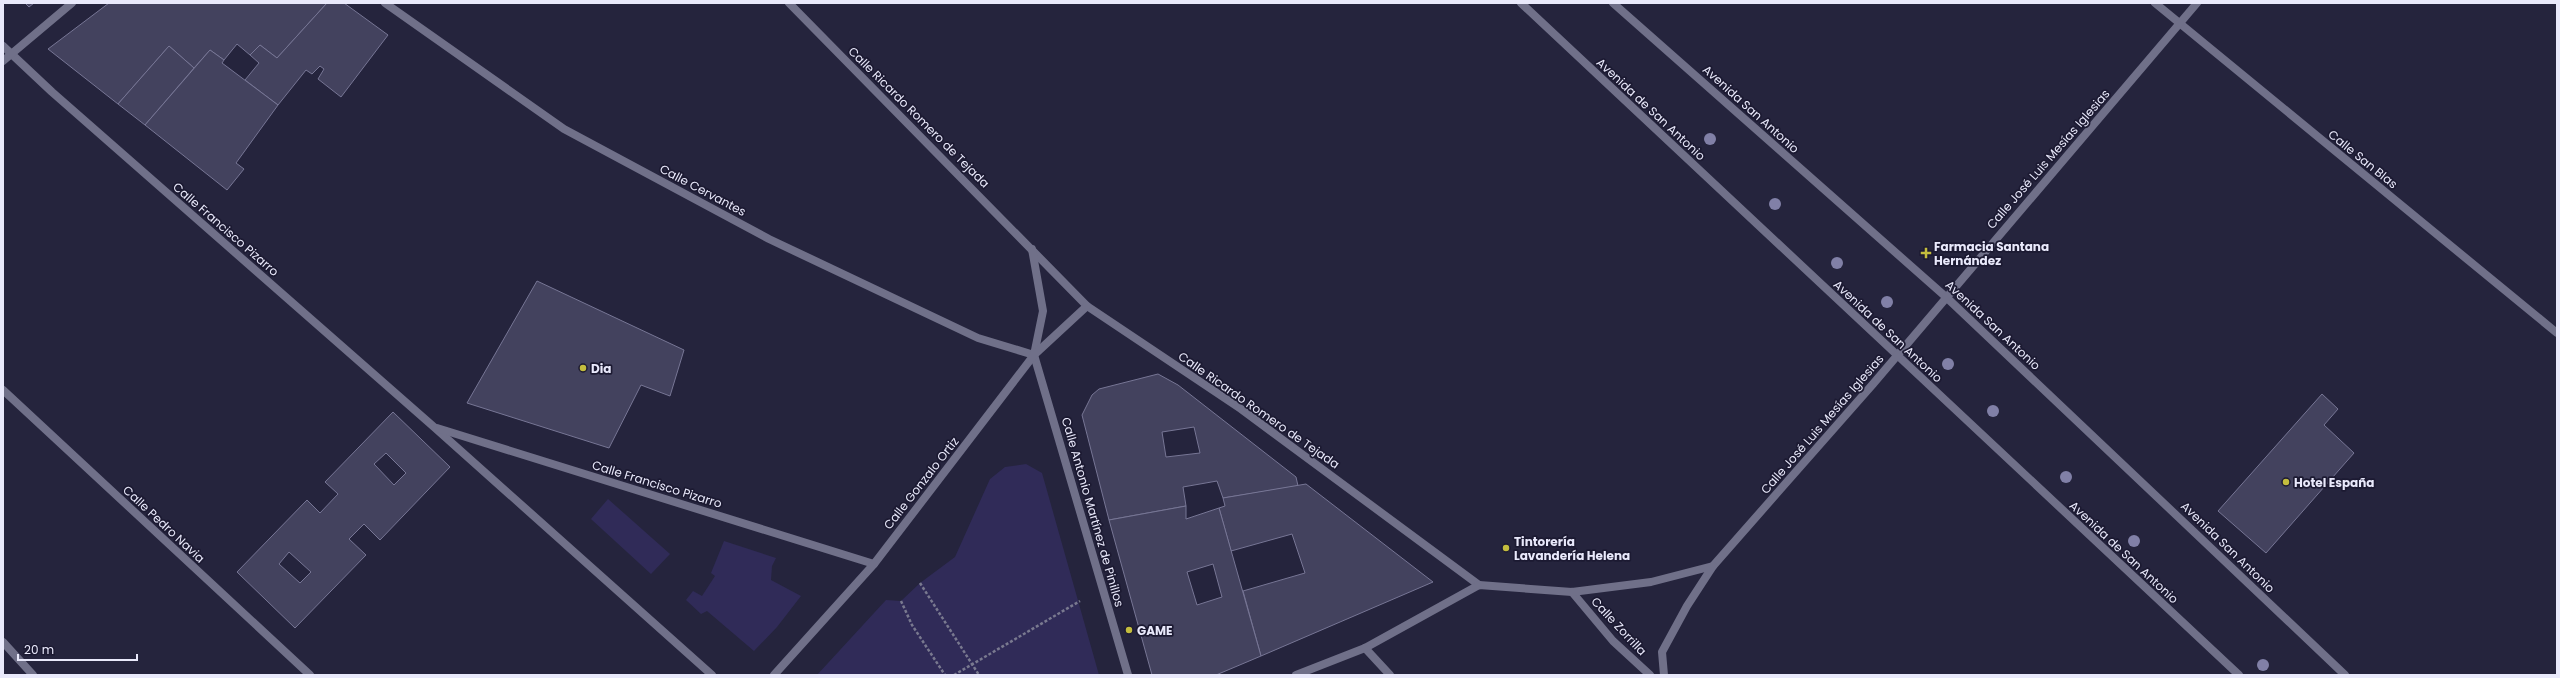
<svg xmlns="http://www.w3.org/2000/svg" width="2560" height="678" viewBox="0 0 2560 678" font-family="Poppins,sans-serif">
  <style>
    .green { fill: #302b58 }
    .building { fill: #43425e; stroke: #777695; fill-rule: evenodd }
    .lines { fill: none; stroke-linecap: round; stroke-linejoin: round }
    .path { stroke: #79798f; stroke-width: 2.5; stroke-dasharray: 3 2; stroke-linecap: butt }
    .street { stroke: #707089; stroke-width: 8 }
    .tree { fill: #8180a7 }
    .poi-dot { fill: #c4bd3e; stroke: #1c1a32; stroke-width: 1.5 }
    .labels { text-anchor: middle; dominant-baseline: central; stroke-width: 3.5; stroke-linejoin: round; paint-order: stroke }
    .street-label { font-size: 12px; fill: #e9e9fb; stroke: #1c1a32 }
    .poi-label { font-size: 12px; font-weight: bold; fill: #e9e9fb; stroke: #1c1a32; text-anchor: start }
  </style>
  <rect width="100%" height="100%" fill="#25243d"/>
  <g class="green">
    <polygon points="1026,464 1042,473 1099,675 817,675 886,600 901,601 920,583 955,557 990,479 1005,467"/>
    <polygon points="608,499 670,554 651,574 591,519"/>
    <polygon points="724,541 776,558 772,566 771,580 801,596 777,627 754,651 707,611 701,614 686,600 693,591 702,596 715,576 711,573"/>
  </g>
  <g class="building">
    <polygon points="25,3 34,3 29,7"/>
    <polygon points="109,3 327,3 277,58 260,45 250,55 237,44 224,60 210,50 194,68 169,46 118,104 48,49"/>
    <polygon points="327,3 344,3 388,35 341,97 318,79 324,69 320,66 312,74 306,70 278,105 245,80 259,63 250,55 260,45 277,58"/>
    <polygon points="169,46 194,68 145,125 118,104"/>
    <polygon points="210,50 224,60 222,63 278,105 236,163 244,169 227,190 145,125"/>
    <polygon points="537,281 684,350 670,396 641,385 609,448 467,403"/>
    <path d="M1158,374L1178,385L1296,477L1298,486L1223,498L1217,481L1183,487L1186,506L1109,520L1082,415L1092,395L1099,389ZM1194,427L1200,453L1166,457L1162,432Z"/>
    <polygon points="2322,394 2338,409 2324,425 2354,453 2266,553 2218,511"/>
    <path d="M393,412L450,467L380,540L364,524L349,539L366,555L295,628L237,572L307,500L320,513L338,494L325,482ZM386,453L406,473L394,485L374,464ZM289,552L311,572L300,583L279,564Z"/>
    <polygon points="1306,484 1433,582 1261,656 1243,591 1305,573 1292,534 1231,551 1219,508 1225,506 1223,498"/>
    <path d="M1186,506V519L1219,508L1261,656L1216,675H1152L1109,520ZM1213,564L1222,597L1197,605L1187,572Z"/>
  </g>
  <g class="lines">
    <g class="path">
      <polyline points="920,583 979,675"/>
      <polyline points="901,601 912,625 945,675"/>
      <polyline points="954,675 1080,601"/>
    </g>
    <g class="street">
      <polyline points="385,3 564,129 769,239 978,338 1034,355"/>
      <polyline points="789,3 1087,306 1241,409 1479,585"/>
      <polyline points="1521,3 2239,675"/>
      <polyline points="1613,3 1946,297 2345,675"/>
      <polyline points="2155,3 2557,333"/>
      <polyline points="3,46 52,92 434,427 712,675"/>
      <polyline points="3,61 72,3"/>
      <polyline points="1032,249 1043,311 1034,355 1128,675"/>
      <polyline points="3,390 310,675"/>
      <polyline points="437,428 874,564"/>
      <polyline points="1572,592 1613,641 1650,675"/>
      <polyline points="3,642 33,675"/>
      <polyline points="1365,648 1390,675"/>
      <polyline points="774,675 874,564 1034,355 1087,306"/>
      <polyline points="1296,675 1365,648 1479,585 1572,592 1651,582 1713,566 1873,384 2197,3"/>
      <polyline points="1664,675 1662,652 1687,606 1713,566"/>
    </g>
  </g>
  <g class="tree">
    <circle cx="1710" cy="139" r="6"/>
    <circle cx="1775" cy="204" r="6"/>
    <circle cx="1837" cy="263" r="6"/>
    <circle cx="1887" cy="302" r="6"/>
    <circle cx="1948" cy="364" r="6"/>
    <circle cx="1993" cy="411" r="6"/>
    <circle cx="2066" cy="477" r="6"/>
    <circle cx="2134" cy="541" r="6"/>
    <circle cx="2263" cy="665" r="6"/>
  </g>
  <g class="poi-dot">
    <path d="M1924 247h4v4h4v4h-4v4h-4v-4h-4v-4h4z"/>
    <circle cx="583" cy="368" r="4"/>
    <circle cx="2286" cy="482" r="4"/>
    <circle cx="1506" cy="548" r="4"/>
    <circle cx="1129" cy="630" r="4"/>
  </g>
  <g class="labels">
    <g class="street-label">
      <text transform="translate(1651 109) rotate(43)">Avenida de San Antonio</text>
      <text transform="translate(1751 109) rotate(42)">Avenida San Antonio</text>
      <text transform="translate(919 117) rotate(45)">Calle Ricardo Romero de Tejada</text>
      <text transform="translate(2048 159) rotate(-49)">Calle José Luis Mesías Iglesias</text>
      <text transform="translate(2363 159) rotate(39)">Calle San Blas</text>
      <text transform="translate(703 190) rotate(28)">Calle Cervantes</text>
      <text transform="translate(226 229) rotate(41)">Calle Francisco Pizarro</text>
      <text transform="translate(1993 325) rotate(43)">Avenida San Antonio</text>
      <text transform="translate(1888 331) rotate(43)">Avenida de San Antonio</text>
      <text transform="translate(1259 410) rotate(35)">Calle Ricardo Romero de Tejada</text>
      <text transform="translate(1822 424) rotate(-49)">Calle José Luis Mesías Iglesias</text>
      <text transform="translate(921 483) rotate(-52)">Calle Gonzalo Ortiz</text>
      <text transform="translate(657 484) rotate(17)">Calle Francisco Pizarro</text>
      <text transform="translate(1093 512) rotate(74)">Calle Antonio Martínez de Pinillos</text>
      <text transform="translate(164 524) rotate(43)">Calle Pedro Navia</text>
      <text transform="translate(2228 547) rotate(44)">Avenida San Antonio</text>
      <text transform="translate(2124 552) rotate(43)">Avenida de San Antonio</text>
      <text transform="translate(1619 626) rotate(47)">Calle Zorrilla</text>
    </g>
    <g class="poi-label">
      <text x="1934" y="246">Farmacia Santana<tspan x="1934" dy="14">Hernández</tspan></text>
      <text x="591" y="368">Dia</text>
      <text x="2294" y="482">Hotel España</text>
      <text x="1514" y="541">Tintorería<tspan x="1514" dy="14">Lavandería Helena</tspan></text>
      <text x="1137" y="630">GAME</text>
    </g>
  </g>
  <rect width="2560" height="678" fill="none" stroke="#e9e9fb" stroke-width="8"/>
  <path d="M18 654v6h119v-6" fill="none" stroke="#e9e9fb" stroke-width="2"/>
  <text x="24" y="654" font-size="12" fill="#e9e9fb" stroke="#1c1a32" stroke-width="3" paint-order="stroke">20 m</text>
</svg>
